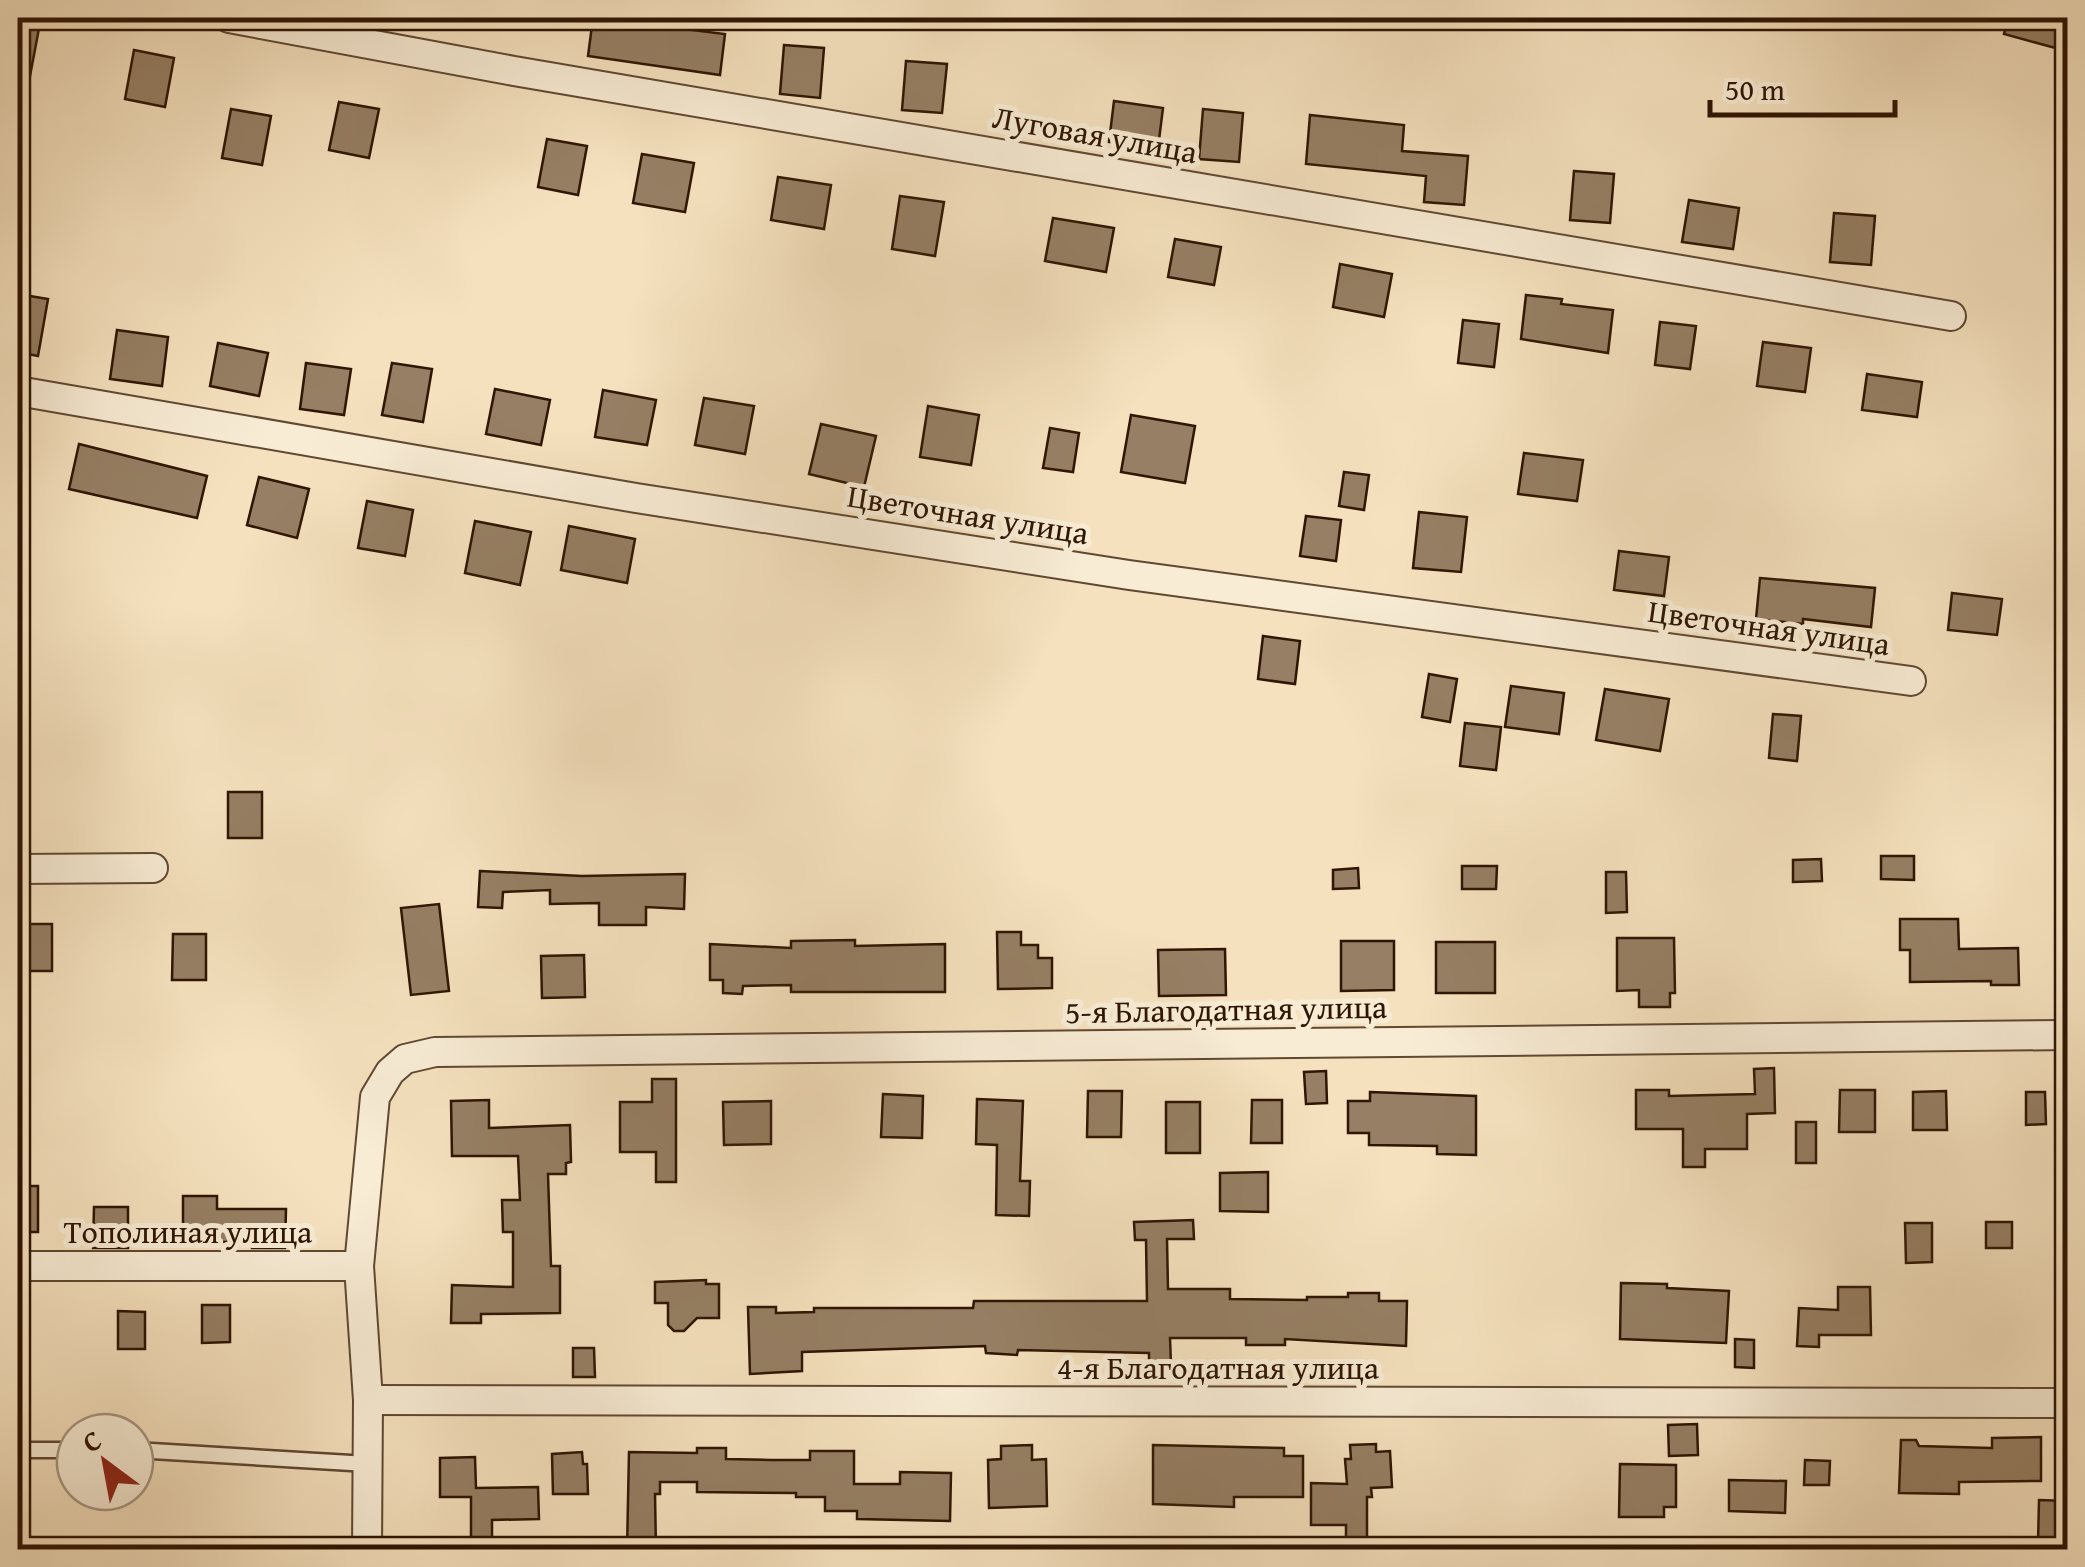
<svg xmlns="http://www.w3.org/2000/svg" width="2085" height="1567" viewBox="0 0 2085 1567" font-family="'Gentium Book Plus',serif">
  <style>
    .building { fill: #967f64; stroke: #2f1503; stroke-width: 2.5 }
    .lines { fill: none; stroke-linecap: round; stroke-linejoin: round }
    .lane-casing { stroke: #604832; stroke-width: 19 }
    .street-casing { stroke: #604832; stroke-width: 32 }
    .lane { stroke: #f8ecd5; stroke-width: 14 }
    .street { stroke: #f8ecd5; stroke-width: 28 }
    .labels { text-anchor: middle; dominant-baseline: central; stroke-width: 10; stroke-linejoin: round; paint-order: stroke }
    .street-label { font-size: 32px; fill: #2f1503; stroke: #f8ecd5 }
  </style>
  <rect width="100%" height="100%" fill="#f5e1be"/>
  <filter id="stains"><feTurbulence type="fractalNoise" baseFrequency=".002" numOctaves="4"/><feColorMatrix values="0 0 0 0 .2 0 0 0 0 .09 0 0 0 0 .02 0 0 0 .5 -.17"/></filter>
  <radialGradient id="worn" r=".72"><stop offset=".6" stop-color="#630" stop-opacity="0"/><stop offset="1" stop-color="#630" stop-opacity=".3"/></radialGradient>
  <g class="building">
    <polygon points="593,18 725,34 720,75 588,56"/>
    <polygon points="2009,18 2068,18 2059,49 2004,34"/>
    <polygon points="18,19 40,23 27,92 18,92"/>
    <polygon points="784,45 824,48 820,98 780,94"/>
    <polygon points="134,50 174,58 165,107 125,99"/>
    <polygon points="906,61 947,64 942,113 902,110"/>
    <polygon points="1114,101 1163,108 1158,148 1109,142"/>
    <polygon points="339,102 379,109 369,158 329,150"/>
    <polygon points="231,109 271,116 262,165 222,158"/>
    <polygon points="1203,109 1243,113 1239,162 1199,159"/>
    <polygon points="1310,115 1404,125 1402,151 1468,156 1464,205 1424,202 1426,176 1306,164"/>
    <polygon points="547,139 587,146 578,195 538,187"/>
    <polygon points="642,154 694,163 685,212 633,203"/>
    <polygon points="1574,171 1614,174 1610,223 1570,220"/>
    <polygon points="778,177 831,185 824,229 771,220"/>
    <polygon points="900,196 944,202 935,256 892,249"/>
    <polygon points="1689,200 1739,208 1733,249 1682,242"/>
    <polygon points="1834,213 1875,216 1871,265 1830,262"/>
    <polygon points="1053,218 1114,228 1106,272 1045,261"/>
    <polygon points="1175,239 1221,247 1214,285 1168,277"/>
    <polygon points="1340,264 1392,274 1384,317 1333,307"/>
    <polygon points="18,294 48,299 38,356 18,352"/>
    <polygon points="1526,295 1562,299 1561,304 1613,310 1608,353 1521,339"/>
    <polygon points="1463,320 1499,324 1494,367 1458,363"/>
    <polygon points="1660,322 1696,326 1690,369 1655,365"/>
    <polygon points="117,330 168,337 162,386 110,379"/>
    <polygon points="1763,342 1811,348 1805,392 1757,386"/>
    <polygon points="218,343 268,353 259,396 210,386"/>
    <polygon points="306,363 351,369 344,415 300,409"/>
    <polygon points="392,363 432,369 423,422 382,415"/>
    <polygon points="1867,374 1922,382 1917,417 1862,410"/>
    <polygon points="495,389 550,400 541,445 486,434"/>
    <polygon points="603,390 656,400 647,445 595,437"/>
    <polygon points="704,398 754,406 745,454 695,445"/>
    <polygon points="928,406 979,415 971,465 920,457"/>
    <polygon points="1131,415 1195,426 1185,483 1121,472"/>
    <polygon points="821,424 876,436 864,487 809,474"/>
    <polygon points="1050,428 1079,433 1073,472 1043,468"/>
    <polygon points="79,444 207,476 197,518 69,489"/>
    <polygon points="1524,453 1583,460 1577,501 1518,494"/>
    <polygon points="1344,472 1369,475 1364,510 1339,506"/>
    <polygon points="259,477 309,489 297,538 247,525"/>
    <polygon points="367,501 413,510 405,556 358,548"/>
    <polygon points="1419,512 1467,517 1461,572 1413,568"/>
    <polygon points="1306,516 1341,520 1336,561 1300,556"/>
    <polygon points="475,521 531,532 520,585 465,573"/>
    <polygon points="569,526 635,539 627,583 561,570"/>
    <polygon points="1619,551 1669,557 1664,596 1614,590"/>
    <polygon points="1760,578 1875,588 1871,627 1803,619 1803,624 1756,619"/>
    <polygon points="1952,593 2002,599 1997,635 1948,630"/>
    <polygon points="1263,636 1300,641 1295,684 1258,679"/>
    <polygon points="1429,674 1457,679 1450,722 1422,717"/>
    <polygon points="1511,686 1564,693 1559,734 1505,727"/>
    <polygon points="1605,689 1669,699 1660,751 1596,740"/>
    <polygon points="1773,714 1801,716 1797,761 1769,758"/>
    <polygon points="1465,723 1501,727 1496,770 1460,766"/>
    <rect x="228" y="792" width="34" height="46"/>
    <polygon points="1881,856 1914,856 1914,880 1881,879"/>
    <polygon points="1821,859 1822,881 1793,882 1793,860"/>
    <polygon points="1462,866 1497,866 1496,889 1462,889"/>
    <polygon points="1358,868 1359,888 1333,889 1333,870"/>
    <polygon points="480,871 582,876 685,874 684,909 646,907 646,925 599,925 599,903 550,904 550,890 503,892 502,908 478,907"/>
    <polygon points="1606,872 1626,872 1627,912 1606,913"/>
    <polygon points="439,904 449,991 411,995 401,908"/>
    <polygon points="1900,919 1958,919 1959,949 2018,948 2019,985 1991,985 1991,981 1910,982 1910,950 1900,950"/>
    <rect x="18" y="924" width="34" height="47"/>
    <polygon points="997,932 1021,932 1021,945 1038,945 1038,958 1052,958 1052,988 998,989"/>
    <polygon points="173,934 206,934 206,980 172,980"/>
    <polygon points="1617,938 1674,938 1675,993 1670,993 1670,1007 1639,1007 1639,990 1617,991"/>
    <polygon points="855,940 855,946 945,944 945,992 791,992 791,985 743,986 742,994 723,993 723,980 710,980 710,944 791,948 791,941"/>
    <polygon points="1341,941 1394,941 1394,990 1341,991"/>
    <rect x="1436" y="942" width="59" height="51"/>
    <polygon points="1225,949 1226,995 1159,996 1158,950"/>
    <polygon points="584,955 585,997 542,998 541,956"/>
    <polygon points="1774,1068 1775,1113 1747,1114 1747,1149 1705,1149 1705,1167 1683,1167 1683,1129 1636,1129 1636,1090 1669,1090 1669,1096 1755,1094 1754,1069"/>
    <polygon points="1326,1071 1327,1103 1306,1104 1304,1072"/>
    <polygon points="652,1079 676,1079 676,1182 656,1182 656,1152 620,1152 620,1102 652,1102"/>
    <polygon points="1840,1090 1875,1090 1875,1132 1839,1132"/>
    <polygon points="1088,1091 1122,1091 1121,1137 1087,1137"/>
    <polygon points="1946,1091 1947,1130 1913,1130 1913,1092"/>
    <polygon points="1370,1092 1476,1096 1476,1155 1437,1154 1437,1146 1369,1145 1369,1133 1348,1133 1348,1101 1370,1101"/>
    <polygon points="2026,1092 2045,1092 2046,1124 2026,1125"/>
    <polygon points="883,1094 923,1096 922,1138 881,1137"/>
    <polygon points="977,1099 1023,1101 1020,1181 1030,1181 1029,1216 996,1215 997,1145 976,1144"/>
    <polygon points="489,1100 489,1128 570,1125 571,1162 566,1163 566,1174 548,1174 551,1266 560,1266 560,1313 481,1314 481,1323 451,1323 452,1285 513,1287 513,1232 503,1232 502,1200 520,1200 518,1156 452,1156 451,1101"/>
    <polygon points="1252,1100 1282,1100 1282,1143 1251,1143"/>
    <polygon points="771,1101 771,1144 724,1145 723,1102"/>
    <rect x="1166" y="1102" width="34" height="51"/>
    <rect x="1796" y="1122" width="20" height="41"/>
    <polygon points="1268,1172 1268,1212 1220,1211 1220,1173"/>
    <rect x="18" y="1186" width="20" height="46"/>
    <polygon points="183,1196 217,1196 217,1209 286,1209 285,1248 252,1248 252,1242 183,1242"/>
    <polygon points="94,1207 128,1207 128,1248 93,1248"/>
    <polygon points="1193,1220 1194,1239 1167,1239 1168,1289 1230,1289 1230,1299 1307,1300 1307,1297 1348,1297 1348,1293 1379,1293 1379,1301 1407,1301 1406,1346 1285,1339 1285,1345 1246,1345 1246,1338 1170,1338 1171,1364 1149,1365 1149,1353 1018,1350 1017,1355 986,1353 985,1346 802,1352 802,1371 750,1374 748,1307 776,1307 776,1313 814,1312 814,1308 973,1308 974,1301 1147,1301 1146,1240 1135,1240 1134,1222"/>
    <rect x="1986" y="1222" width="26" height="26"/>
    <polygon points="1905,1223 1932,1223 1932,1262 1906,1263"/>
    <polygon points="706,1280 706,1284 719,1284 719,1318 697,1318 684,1331 674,1331 668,1325 668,1303 655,1303 655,1282"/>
    <polygon points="1621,1283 1667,1284 1667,1288 1729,1291 1726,1343 1620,1339"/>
    <polygon points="1838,1287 1870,1287 1871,1335 1819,1335 1819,1347 1797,1346 1799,1308 1838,1310"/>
    <polygon points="202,1305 230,1305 230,1342 202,1343"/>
    <polygon points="118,1311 145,1312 145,1349 118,1349"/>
    <polygon points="1735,1339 1754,1340 1754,1368 1735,1367"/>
    <polygon points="573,1348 594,1348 595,1377 573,1377"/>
    <polygon points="1697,1424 1698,1455 1669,1456 1668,1425"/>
    <polygon points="2041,1437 2041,1481 1959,1482 1959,1494 1899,1493 1901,1440 1916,1440 1919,1446 1992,1448 1992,1438"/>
    <polygon points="1376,1444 1376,1452 1390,1451 1392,1487 1371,1488 1372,1497 1367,1497 1367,1548 1346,1548 1346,1525 1311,1525 1311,1483 1347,1484 1345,1459 1351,1459 1350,1445"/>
    <polygon points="1032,1445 1032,1460 1046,1459 1047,1506 989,1508 988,1460 1001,1459 1001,1446"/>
    <polygon points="1153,1445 1284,1448 1284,1456 1303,1456 1303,1497 1234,1497 1234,1507 1153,1504"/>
    <polygon points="697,1448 726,1448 726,1459 770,1460 810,1460 810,1451 854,1451 854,1484 900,1484 900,1472 951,1473 950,1521 857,1519 857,1511 825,1511 825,1497 796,1497 796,1493 697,1492 697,1482 660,1482 660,1494 655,1494 656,1550 627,1550 629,1452 697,1453"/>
    <polygon points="582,1452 583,1464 587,1464 588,1494 553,1494 552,1454"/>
    <polygon points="475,1457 476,1488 538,1487 539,1519 492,1520 492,1550 471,1550 471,1497 440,1497 440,1458"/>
    <polygon points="1805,1460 1830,1461 1829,1485 1804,1485"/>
    <polygon points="1620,1464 1676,1465 1676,1507 1664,1507 1664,1517 1619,1517"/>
    <polygon points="1729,1480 1786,1481 1785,1513 1729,1511"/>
    <polygon points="2039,1500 2066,1501 2065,1544 2038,1543"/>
  </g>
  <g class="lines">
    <g class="lane-casing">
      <g id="lane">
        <polyline points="18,1450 75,1450"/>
        <polyline points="135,1450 368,1464"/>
      </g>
    </g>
    <g class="street-casing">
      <g id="street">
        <polyline points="229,18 514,71 1951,316"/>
        <polyline points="18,391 636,498 1129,575 1911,681"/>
        <polyline points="18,869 153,868"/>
        <polyline points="18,1266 359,1266"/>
        <polyline points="368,1400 2068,1403"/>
        <polyline points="367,1550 368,1400 359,1266 375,1097 390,1072 405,1059 435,1052 2068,1035"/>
      </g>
    </g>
    <use href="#lane" class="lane"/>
    <use href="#street" class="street"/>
  </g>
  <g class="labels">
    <g class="street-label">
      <text transform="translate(1095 134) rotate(10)">Луговая улица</text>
      <text transform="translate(968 514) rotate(9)">Цветочная улица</text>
      <text transform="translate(1769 627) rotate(8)">Цветочная улица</text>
      <text transform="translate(1226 1009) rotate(-1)">5-я Благодатная улица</text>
      <text x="188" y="1231">Тополиная улица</text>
      <text x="1218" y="1367">4-я Благодатная улица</text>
    </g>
  </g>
  <rect width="2085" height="1567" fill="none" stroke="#f5e1be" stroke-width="60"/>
  <rect x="20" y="20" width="2045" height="1527" fill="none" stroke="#2f1503" stroke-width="5"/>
  <rect x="30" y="30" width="2025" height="1507" fill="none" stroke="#2f1503" stroke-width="2.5"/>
  <g transform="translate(105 1462) rotate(328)"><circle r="48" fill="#f8ecd5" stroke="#a89681" stroke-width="2.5"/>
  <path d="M0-8L18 38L0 25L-18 38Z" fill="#8f2418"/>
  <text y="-15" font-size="28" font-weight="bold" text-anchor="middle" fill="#2f1503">С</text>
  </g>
  <path d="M1710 100v15h185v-15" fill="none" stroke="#2f1503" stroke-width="5"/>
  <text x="1725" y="100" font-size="30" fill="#2f1503" stroke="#f8ecd5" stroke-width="8" paint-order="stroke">50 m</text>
  <rect width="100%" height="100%" filter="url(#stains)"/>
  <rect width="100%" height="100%" fill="url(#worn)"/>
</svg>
